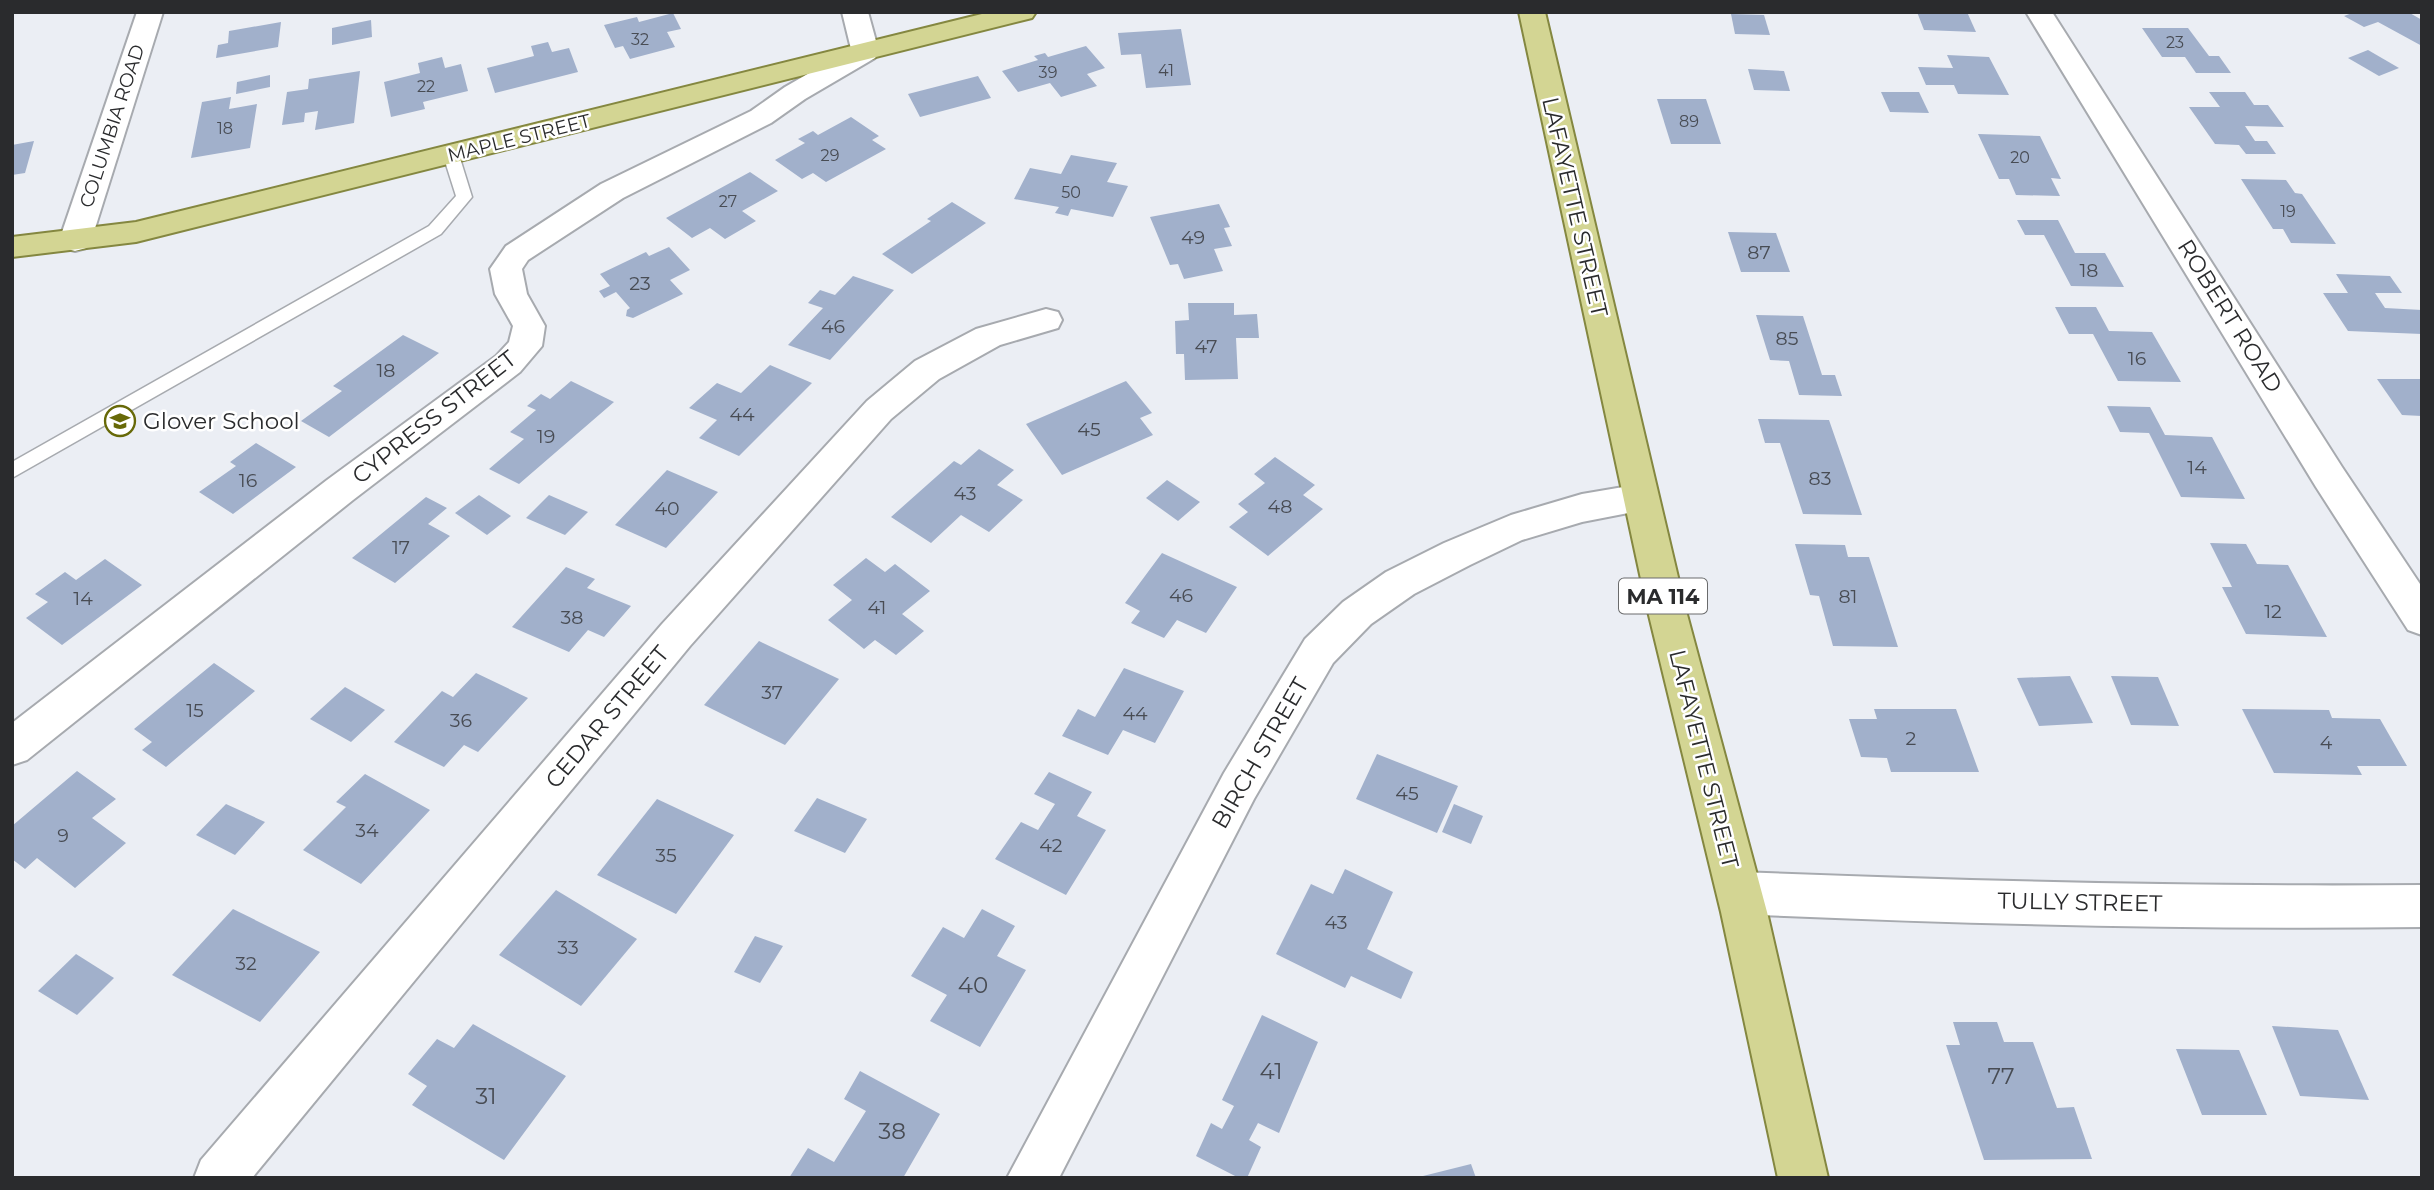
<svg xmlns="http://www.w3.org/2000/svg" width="2434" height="1190" viewBox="0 0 2434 1190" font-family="Montserrat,sans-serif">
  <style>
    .building { fill: #a1b0cb }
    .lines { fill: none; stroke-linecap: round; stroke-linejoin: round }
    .lane-casing { stroke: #a7aaaf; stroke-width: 3 }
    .street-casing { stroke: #a7aaaf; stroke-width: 4 }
    .primary-casing { stroke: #848740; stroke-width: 4 }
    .lane { fill: #fff; fill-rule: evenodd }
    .street { fill: #fff; fill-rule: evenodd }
    .primary { fill: #d3d593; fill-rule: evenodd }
    .labels { text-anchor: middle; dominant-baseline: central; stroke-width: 5; stroke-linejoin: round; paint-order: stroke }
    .far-number-label { font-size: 16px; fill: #484c54 }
    .far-street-label { font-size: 19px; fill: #2a2b2d; stroke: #fff }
    .number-label { font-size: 19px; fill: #484c54 }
    .shield { fill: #fff; stroke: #6a6b6c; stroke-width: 2 }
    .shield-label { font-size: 21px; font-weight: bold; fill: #2a2b2d }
    .street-label { font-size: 23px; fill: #2a2b2d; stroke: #fff }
    .poi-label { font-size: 23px; fill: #2a2b2d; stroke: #fff; text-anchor: start }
    .near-number-label { font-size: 23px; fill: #484c54 }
  </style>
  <rect width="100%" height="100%" fill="#ebeef4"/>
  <g class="building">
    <polygon points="1917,12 1967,12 1976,32 1924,30"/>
    <polygon points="2355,12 2408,12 2422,20 2422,46 2378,22 2364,27 2344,16"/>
    <polygon points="673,13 681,29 667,32 675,47 630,59 623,46 615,48 604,25 637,17 639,22"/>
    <polygon points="1731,14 1764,15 1770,35 1735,34"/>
    <polygon points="371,20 372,37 332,45 332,28"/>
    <polygon points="281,22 278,47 216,58 218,45 228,43 229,31"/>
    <polygon points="2142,28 2188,28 2209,56 2219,56 2231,73 2196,73 2185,57 2162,57"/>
    <polygon points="1181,29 1191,85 1146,88 1141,54 1121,55 1118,33"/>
    <polygon points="548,42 552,52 569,48 578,72 495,93 487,68 534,56 531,46"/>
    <polygon points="1086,46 1105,68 1087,74 1097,86 1061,97 1050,83 1018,92 1002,71 1038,60 1034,56 1045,53 1048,57"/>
    <polygon points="2368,50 2399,68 2379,76 2348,58"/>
    <polygon points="1947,55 1989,57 2009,95 1958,94 1954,85 1926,85 1918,67 1953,68"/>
    <polygon points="442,57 445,68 461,64 468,91 423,102 425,109 391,117 384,82 420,73 418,63"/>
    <polygon points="1748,69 1784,71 1790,91 1754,90"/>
    <polygon points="360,71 354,123 315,130 318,111 305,113 304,122 282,125 287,92 308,89 309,79"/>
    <polygon points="270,75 270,87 236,94 237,82"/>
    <polygon points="978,76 991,98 920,117 908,94"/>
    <polygon points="1881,92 1919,92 1929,113 1890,112"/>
    <polygon points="2209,92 2245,92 2254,105 2268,105 2284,127 2245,126 2255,141 2267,141 2276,154 2246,154 2239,145 2215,144 2189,107 2220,107"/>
    <polygon points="231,97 229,109 257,104 250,148 191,158 202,102"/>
    <polygon points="1657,99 1706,99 1721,144 1671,144"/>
    <polygon points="851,117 879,136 872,140 886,149 826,182 813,173 802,179 775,160 805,143 798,139 813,131 818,135"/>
    <polygon points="1978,134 2040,136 2061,179 2051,178 2060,196 2016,195 2009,179 1999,179"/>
    <polygon points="34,141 25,173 12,175 12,145"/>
    <polygon points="1071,155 1117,163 1107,182 1128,186 1113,217 1071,209 1068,216 1055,213 1059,207 1014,199 1030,168 1061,174"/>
    <polygon points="750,172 778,191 742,211 756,221 725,239 710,228 692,238 666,218"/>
    <polygon points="2241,179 2286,180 2295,193 2302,194 2336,244 2291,243 2283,229 2273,229"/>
    <polygon points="952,202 986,223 912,274 882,254 931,221 927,219"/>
    <polygon points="1219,204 1230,227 1224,228 1232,246 1214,249 1223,271 1184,279 1178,264 1170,265 1150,217"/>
    <polygon points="2017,220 2058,220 2075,253 2105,253 2124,287 2071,286 2044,235 2025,235"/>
    <polygon points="1728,232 1776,233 1790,272 1741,272"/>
    <polygon points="669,247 690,270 670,280 683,294 633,318 626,316 627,310 630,308 616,292 604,298 599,291 610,286 600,274 646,252 649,256"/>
    <polygon points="2336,274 2390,276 2402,293 2375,293 2385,308 2422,310 2422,334 2348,331 2323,293 2348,293"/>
    <polygon points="853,276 894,290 830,360 788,345 823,308 808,303 820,290 835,295"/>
    <polygon points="1188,303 1234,303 1234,315 1257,314 1259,338 1236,338 1238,379 1185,380 1184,354 1176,354 1175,321 1189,320"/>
    <polygon points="2055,307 2096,307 2109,331 2152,332 2181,382 2118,381 2093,334 2069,334"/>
    <polygon points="1756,315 1803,316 1822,375 1835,375 1842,396 1799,395 1789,361 1770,360"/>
    <polygon points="403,335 439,353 329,437 301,421 342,391 333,386"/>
    <polygon points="770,365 812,383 739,456 699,438 717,420 689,408 717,383 741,393"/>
    <polygon points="2377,379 2422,379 2422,416 2402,415"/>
    <polygon points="571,381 614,402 519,484 489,469 524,439 510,432 536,410 527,406 541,394 550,399"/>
    <polygon points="1126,381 1152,413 1140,418 1153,435 1062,475 1026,424"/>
    <polygon points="2107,406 2150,407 2165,435 2212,437 2245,499 2181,497 2149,433 2120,432"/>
    <polygon points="1758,419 1829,420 1862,515 1803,514 1780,443 1765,443"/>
    <polygon points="256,443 296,467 233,514 199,492 236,466 230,462"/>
    <polygon points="979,449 1014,470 997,485 1023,500 989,532 961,515 931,543 891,517 954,461 961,465"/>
    <polygon points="1275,457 1315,485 1303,495 1323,509 1268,556 1229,527 1248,512 1238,504 1265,483 1254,474"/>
    <polygon points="667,470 718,492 666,548 615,525"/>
    <polygon points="1167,480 1200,502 1178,521 1146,498"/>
    <polygon points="479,495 511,516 487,535 455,513"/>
    <polygon points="549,495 588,512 565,535 526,518"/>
    <polygon points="426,497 447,508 428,524 450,536 395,583 352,558"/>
    <polygon points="2210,543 2246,544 2257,564 2288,565 2327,637 2246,634 2222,587 2232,587"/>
    <polygon points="1795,544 1845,545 1848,557 1869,557 1898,647 1833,646 1819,596 1810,595"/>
    <polygon points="1162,553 1237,587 1206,633 1177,620 1164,638 1131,623 1140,611 1125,603"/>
    <polygon points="866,558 885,572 895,564 930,591 902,614 924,631 896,655 875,640 864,649 828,620 852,600 833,585"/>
    <polygon points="105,559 142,585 62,645 26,618 48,602 35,594 65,572 76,580"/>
    <polygon points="566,567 595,579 587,588 631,606 604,637 588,630 569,652 512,627"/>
    <polygon points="759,641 839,679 785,745 704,705"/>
    <polygon points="214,663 255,691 166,767 142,750 152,742 134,729"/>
    <polygon points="1124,668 1184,691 1155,743 1123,730 1108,755 1062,736 1078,709 1095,717"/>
    <polygon points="476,673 528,698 478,752 464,745 444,767 394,742 442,691 453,697"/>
    <polygon points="2070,676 2093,723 2039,726 2017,678"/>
    <polygon points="2111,676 2158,677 2179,726 2131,725"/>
    <polygon points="345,687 385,710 351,742 310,719"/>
    <polygon points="1874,709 1956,709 1979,772 1891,772 1887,758 1861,757 1849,719 1877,719"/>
    <polygon points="2242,709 2329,710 2332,718 2380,719 2407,766 2357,766 2362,775 2274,773"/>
    <polygon points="1377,754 1458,786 1437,833 1356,799"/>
    <polygon points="77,771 116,799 92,818 126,843 75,888 37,858 25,869 12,859 12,826"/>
    <polygon points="1049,772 1092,792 1077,816 1106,830 1066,895 995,859 1021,822 1038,830 1055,804 1034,794"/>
    <polygon points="365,774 430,810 361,884 303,850 346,807 336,802"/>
    <polygon points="817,798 867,819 845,853 794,831"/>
    <polygon points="657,799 734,835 676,914 597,875"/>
    <polygon points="226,804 265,822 235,855 196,835"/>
    <polygon points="1454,804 1483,816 1471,844 1442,832"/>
    <polygon points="1345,869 1393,892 1367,949 1413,972 1401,999 1351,976 1345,988 1276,954 1311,884 1333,894"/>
    <polygon points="556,890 637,939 581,1006 499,955"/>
    <polygon points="233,909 320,952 260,1022 172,975"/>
    <polygon points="982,909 1015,926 997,956 1026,970 980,1047 930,1021 947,995 911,976 943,927 964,938"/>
    <polygon points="755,936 783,946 760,983 734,972"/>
    <polygon points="76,954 114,978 77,1015 38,991"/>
    <polygon points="1262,1015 1318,1042 1279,1133 1258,1123 1249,1140 1261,1147 1247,1178 1239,1178 1196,1156 1211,1123 1222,1129 1234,1106 1222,1100"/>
    <polygon points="1953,1022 1997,1022 2004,1042 2033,1042 2057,1108 2074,1107 2092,1159 1984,1160 1946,1045 1960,1045"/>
    <polygon points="473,1024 566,1076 504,1160 412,1105 427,1086 408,1074 437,1039 454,1048"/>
    <polygon points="2272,1026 2338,1030 2369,1100 2300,1096"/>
    <polygon points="2176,1049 2239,1050 2267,1115 2202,1115"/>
    <polygon points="860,1071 940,1114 903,1178 789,1178 808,1148 834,1162 866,1111 844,1099"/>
    <polygon points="1471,1164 1476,1178 1420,1178 1419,1177"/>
  </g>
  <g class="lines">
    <g class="lane-casing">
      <polygon id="lane" points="451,150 459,155 472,197 441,234 12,478 12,462 429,226 456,196 443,155"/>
    </g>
    <g class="street-casing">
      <g id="street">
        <polygon points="137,12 163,12 91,241 86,248 75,251 64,248 59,241"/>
        <polygon points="842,12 868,12 879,52 875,58 805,99 771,123 623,198 528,260 522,269 527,294 545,326 542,346 520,372 353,500 27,760 12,765 12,723 327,480 496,356 509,342 513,326 495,294 490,269 506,246 601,184 751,111 785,87 851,49"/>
        <polygon points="2026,12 2052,12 2342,467 2422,587 2422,635 2408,630 2316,487"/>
        <polygon points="1046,309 1058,312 1062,320 1058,328 1000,345 939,379 891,419 690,646 252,1178 194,1178 201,1160 662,624 867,401 915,361 976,329"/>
        <polygon points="1641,484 1654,488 1659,498 1654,508 1582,522 1522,540 1470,565 1414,594 1371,624 1333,663 1254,799 1059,1178 1007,1178 1224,773 1305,639 1343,602 1386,572 1444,543 1511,515 1582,494"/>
        <path d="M1739,872C1966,881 2194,887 2422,885V927C2194,930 1966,924 1739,914L1723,908L1717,893L1723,878Z"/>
      </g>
    </g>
    <g class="primary-casing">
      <g id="primary">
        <polygon points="990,12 1036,12 1032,18 136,242 12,257 12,237 136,222"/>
        <polygon points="1519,12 1545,12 1685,607 1767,912 1828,1178 1778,1178 1721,912 1647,607"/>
      </g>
    </g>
    <use href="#lane" class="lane"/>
    <use href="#street" class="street"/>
    <use href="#primary" class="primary"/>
  </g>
  <defs>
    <g id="school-ring" transform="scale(1.575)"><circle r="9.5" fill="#fff" stroke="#676908" stroke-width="1.5"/><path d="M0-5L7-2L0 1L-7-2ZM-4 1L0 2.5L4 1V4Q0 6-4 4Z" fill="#676908"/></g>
  </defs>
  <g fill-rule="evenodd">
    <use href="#school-ring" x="120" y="421"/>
  </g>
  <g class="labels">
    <g class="far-number-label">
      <text x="640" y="39">32</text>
      <text x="2175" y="42">23</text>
      <text x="1166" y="70">41</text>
      <text x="1048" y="72">39</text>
      <text x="426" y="86">22</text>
      <text x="1689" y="121">89</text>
      <text x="225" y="128">18</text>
      <text x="830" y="155">29</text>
      <text x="2020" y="157">20</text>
      <text x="1071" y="192">50</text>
      <text x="728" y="201">27</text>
      <text x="2288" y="211">19</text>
    </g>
    <g class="far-street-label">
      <text transform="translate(112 126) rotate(-72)">COLUMBIA ROAD</text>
      <text transform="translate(519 138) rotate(-14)">MAPLE STREET</text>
    </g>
    <g class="number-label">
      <text x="1193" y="237">49</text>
      <text x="1759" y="252">87</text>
      <text x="2089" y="270">18</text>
      <text x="640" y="283">23</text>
      <text x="833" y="326">46</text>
      <text x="1787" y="338">85</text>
      <text x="1206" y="346">47</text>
      <text x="2137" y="358">16</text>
      <text x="386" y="370">18</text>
      <text x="742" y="414">44</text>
      <text x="1089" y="429">45</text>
      <text x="546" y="436">19</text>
      <text x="2197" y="467">14</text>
      <text x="1820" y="478">83</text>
      <text x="248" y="480">16</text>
      <text x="965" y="493">43</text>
      <text x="1280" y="506">48</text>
      <text x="667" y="508">40</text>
      <text x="401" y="547">17</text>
      <text x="1181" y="595">46</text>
      <text x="1848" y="596">81</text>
      <text x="83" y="598">14</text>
      <text x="877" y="607">41</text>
      <text x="2273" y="611">12</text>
      <text x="572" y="617">38</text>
      <text x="772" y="692">37</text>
      <text x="195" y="710">15</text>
      <text x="1135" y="713">44</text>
      <text x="461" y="720">36</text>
      <text x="1911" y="738">2</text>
      <text x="2326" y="742">4</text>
      <text x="1407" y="793">45</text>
      <text x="367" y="830">34</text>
      <text x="63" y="835">9</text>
      <text x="1051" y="845">42</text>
      <text x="666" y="855">35</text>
      <text x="1336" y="922">43</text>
      <text x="568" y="947">33</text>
      <text x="246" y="963">32</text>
    </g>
    <rect class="shield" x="1619" y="578.5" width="88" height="35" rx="5"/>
    <g class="shield-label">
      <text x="1663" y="596">MA 114</text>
    </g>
    <g class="street-label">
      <text transform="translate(1575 207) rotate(77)">LAFAYETTE STREET</text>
      <text transform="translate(2230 316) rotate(58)">ROBERT ROAD</text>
      <text transform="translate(434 417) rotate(-38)">CYPRESS STREET</text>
      <text transform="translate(607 717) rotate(-50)">CEDAR STREET</text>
      <text transform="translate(1260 753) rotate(-60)">BIRCH STREET</text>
      <text transform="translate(1704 759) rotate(76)">LAFAYETTE STREET</text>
      <text transform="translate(2080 902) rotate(1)">TULLY STREET</text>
    </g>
    <g class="poi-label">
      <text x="143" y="421">Glover School</text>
    </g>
    <g class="near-number-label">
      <text x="973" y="985">40</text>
      <text x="1271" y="1071">41</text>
      <text x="2001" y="1076">77</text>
      <text x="486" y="1096">31</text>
      <text x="892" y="1131">38</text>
    </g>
  </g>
  <rect width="2434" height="1190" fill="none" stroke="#2a2b2d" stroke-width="28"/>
</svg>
